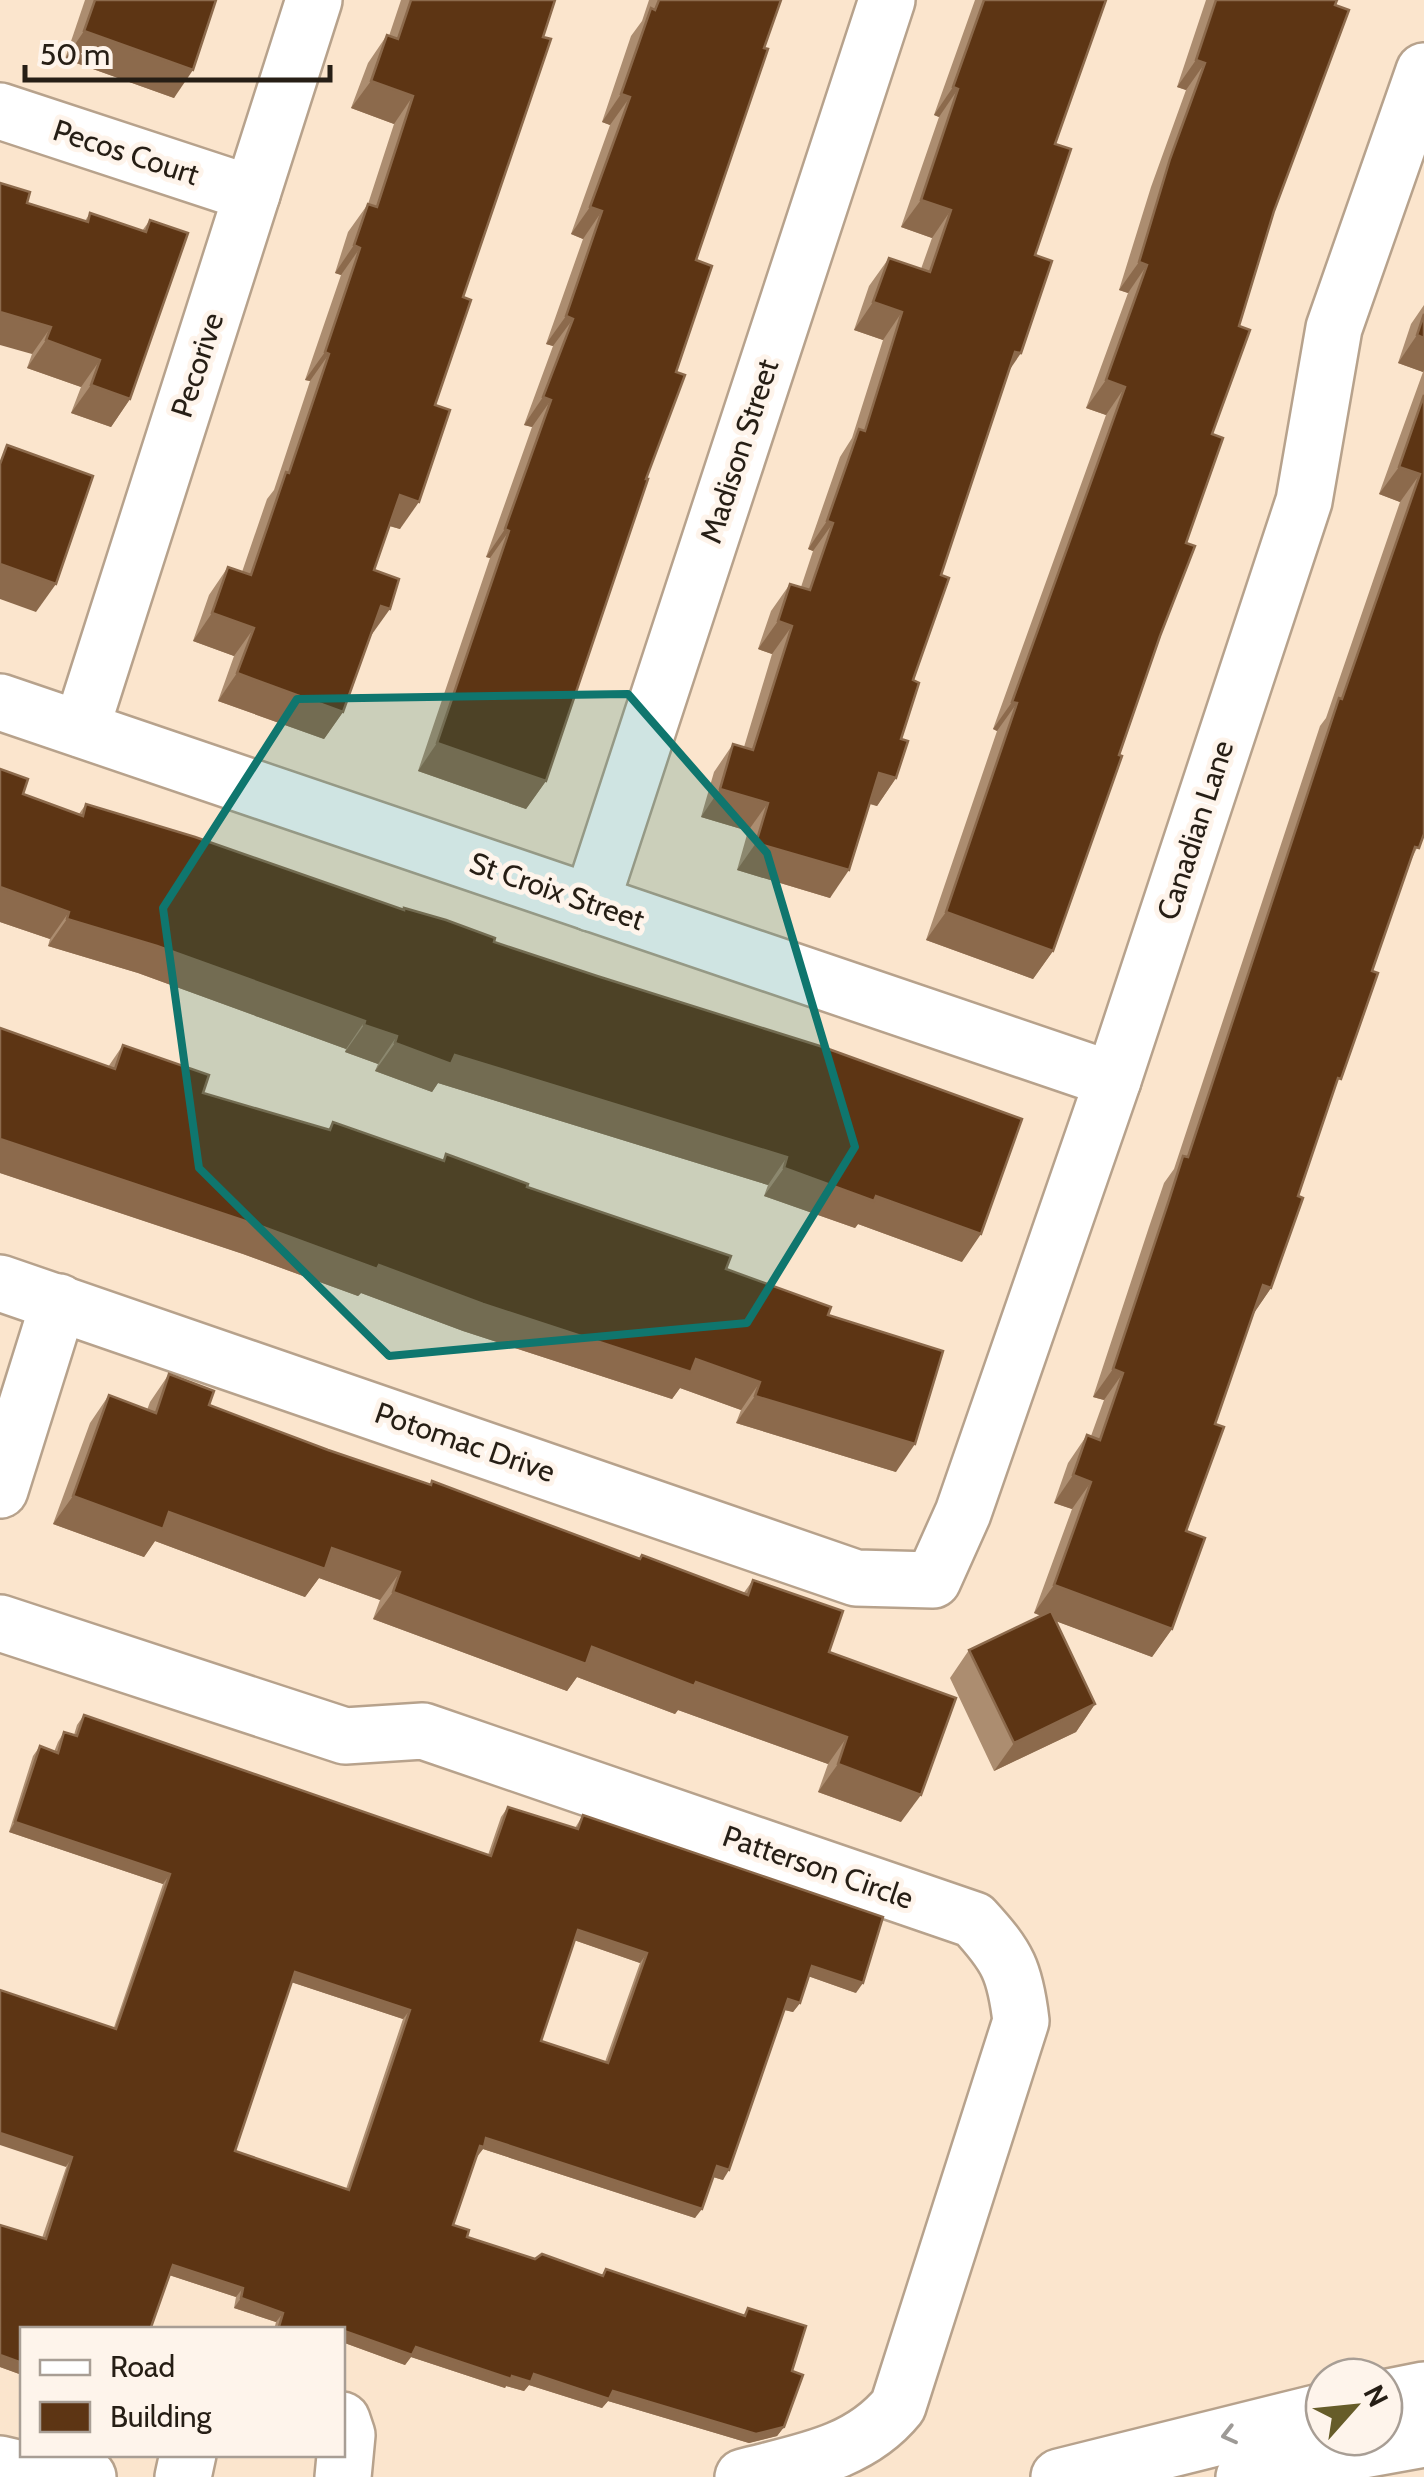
<svg xmlns="http://www.w3.org/2000/svg" width="1424" height="2477" viewBox="0 0 1424 2477" font-family="Cabin,sans-serif">
  <style>
    .lines { fill: none; stroke-linecap: round; stroke-linejoin: round }
    .minor-casing { stroke: #b7a28c; stroke-width: 60 }
    .minor { stroke: #fff; stroke-width: 55 }
    .wall { fill: #ac8d70; fill-rule: evenodd }
    .shaded-wall { fill: #8c6a4c }
    .building { fill: #5d3514; stroke: #8c6a4c; stroke-width: 2.5; fill-rule: evenodd }
    .oneway { stroke: #9d9a96 }
    .marked { fill: #0f766e; fill-opacity: 0.2; stroke: #0f766e; stroke-width: 8; stroke-linejoin: round }
    .labels { text-anchor: middle; dominant-baseline: central; stroke-width: 10; stroke-linejoin: round; paint-order: stroke }
    .street-label { font-size: 30px; fill: #261e15; stroke: #fef4eb }
  </style>
  <rect width="100%" height="100%" fill="#fbe5cd"/>
  <g class="lines">
    <g class="minor-casing">
      <g id="minor">
        <polyline points="0,111 252,194"/>
        <polyline points="0,702 1113,1080"/>
        <polyline points="81,729 314,0"/>
        <polyline points="591,903 887,0"/>
        <polyline points="0,1283 856,1578 933,1580 963,1513 1113,1080 1304,501 1334,328 1424,71"/>
        <polyline points="0,1490 59,1302"/>
        <path d="M0,1623L345,1736L423,1731L974,1920C1008,1957 1015,1971 1021,2021L898,2406C859,2454 800,2462 743,2477"/>
        <polyline points="1384,2398 1424,2390"/>
        <polyline points="342,2420 347,2435 343,2477"/>
        <polyline points="0,2464 30,2471 88,2477"/>
        <polyline points="183,2477 188,2454"/>
        <polyline points="1059,2477 1324,2411"/>
        <polyline points="1244,2477 1319,2458 1424,2439"/>
      </g>
    </g>
    <use href="#minor" class="minor"/>
  </g>
  <g class="wall">
    <polygon points="85,0 216,0 174,98 65,59"/>
    <polygon points="401,0 555,0 463,297 400,529 389,526 374,570 370,637 343,712 324,739 218,701 234,656 193,641 209,595 228,567 242,572 267,499 274,490 310,381 305,380 341,275 335,273 348,232 368,204 394,124 351,108 368,63 387,35 389,36"/>
    <polygon points="649,0 781,0 764,48 696,260 676,372 646,479 546,781 526,809 418,771 490,558 486,557 532,427 524,425 553,346 546,344 583,239 571,234 610,125 602,122 631,36 642,21"/>
    <polygon points="975,0 1106,0 1055,144 1035,255 1009,370 941,575 913,680 901,739 896,778 877,806 869,804 830,898 737,870 748,831 701,817 714,772 733,744 744,747 772,654 758,649 771,611 790,584 801,587 813,551 808,549 840,457 852,438 883,340 854,330 869,286 889,258 921,269 932,238 901,227 939,117 934,115"/>
    <polygon points="1206,0 1337,0 1239,326 1186,543 1160,636 1053,951 1033,979 926,940 997,731 993,729 1106,415 1086,408 1128,293 1119,290 1151,187 1186,90 1177,87"/>
    <polygon points="27,203 85,221 90,213 142,231 150,220 130,399 111,427 71,413 81,387 27,368 32,354"/>
    <polygon points="1424,305 1424,834 1411,860 1372,971 1298,1196 1271,1288 1253,1314 1215,1424 1186,1531 1172,1629 1152,1657 1056,1621 1095,1704 1076,1732 994,1771 950,1678 969,1650 1041,1616 1034,1613 1072,1509 1054,1503 1068,1463 1087,1435 1091,1436 1104,1400 1093,1397 1149,1227 1164,1183 1174,1169 1320,726 1326,718 1400,502 1379,494 1423,372 1398,363 1411,324"/>
    <polygon points="0,769 23,794 79,814 86,804 494,942 962,1262 858,1224 855,1228 764,1196 768,1185 438,1083 432,1092 375,1071 378,1064 345,1052 346,1049 138,973 48,946 50,939 0,922"/>
    <polygon points="0,1028 108,1067 123,1045 203,1093 328,1130 333,1122 442,1161 446,1154 726,1269 828,1315 896,1472 736,1423 741,1410 680,1388 672,1399 463,1331 361,1293 358,1296 243,1254 0,1173"/>
    <polygon points="169,1374 209,1405 328,1450 430,1484 432,1481 639,1559 642,1555 743,1594 753,1580 829,1652 901,1822 818,1792 828,1764 678,1710 675,1714 577,1677 567,1691 373,1619 380,1600 319,1578 305,1597 155,1541 144,1557 53,1524 90,1423 109,1395 147,1410 150,1402"/>
    <path d="M84,1715L488,1855L501,1817L508,1807L575,1828L583,1815L856,1993L808,1976L800,2003L793,2012L784,2010L723,2180L713,2177L695,2218L483,2149L476,2157L453,2225L467,2237L535,2259L602,2275L606,2269L743,2316L748,2308L792,2371L784,2427L777,2436L749,2443L608,2401L602,2408L529,2385L524,2391L506,2386L505,2388L411,2357L405,2365L342,2342V2330H274L276,2322L234,2308L236,2297L169,2275L22,2375L0,2367V2225L42,2238L163,1884L9,1832L33,1756L40,1746L54,1752L58,1742L64,1732L74,1735L77,1725ZM574,1940L640,1963L605,2062L541,2041ZM291,1982L403,2019L346,2189L235,2151Z"/>
  </g>
  <g class="shaded-wall">
    <polygon points="84,31 193,70 174,98 65,59"/>
    <polygon points="1196,60 1205,63 1186,90 1177,87"/>
    <polygon points="371,81 413,96 394,124 351,108"/>
    <polygon points="953,87 958,89 939,117 934,115"/>
    <polygon points="621,94 630,97 610,125 602,122"/>
    <polygon points="921,200 951,210 932,238 901,227"/>
    <polygon points="590,207 602,211 583,239 571,234"/>
    <polygon points="354,245 360,248 341,275 335,273"/>
    <polygon points="1139,262 1147,265 1128,293 1119,290"/>
    <polygon points="873,302 902,312 883,340 854,330"/>
    <polygon points="0,312 51,327 32,354 0,345"/>
    <polygon points="566,316 573,319 553,346 546,344"/>
    <polygon points="1417,335 1424,338 1424,370 1423,372 1398,363"/>
    <polygon points="46,340 100,360 81,387 27,368"/>
    <polygon points="325,352 329,354 310,381 305,380"/>
    <polygon points="1015,352 1021,353 1002,381"/>
    <polygon points="1106,380 1125,387 1106,415 1086,408"/>
    <polygon points="91,385 130,399 111,427 71,413"/>
    <polygon points="543,397 551,400 532,427 524,425"/>
    <polygon points="1399,467 1420,474 1400,502 1379,494"/>
    <polygon points="400,495 419,502 400,529 380,523"/>
    <polygon points="827,521 833,523 813,551 808,549"/>
    <polygon points="505,529 509,531 490,558 486,557"/>
    <polygon points="0,564 56,584 36,612 0,599"/>
    <polygon points="381,606 390,609 370,637"/>
    <polygon points="212,613 254,628 234,656 193,641"/>
    <polygon points="778,621 792,626 772,654 758,649"/>
    <polygon points="237,673 343,712 324,739 218,701"/>
    <polygon points="1012,702 1017,703 997,731 993,729"/>
    <polygon points="437,743 546,781 526,809 418,771"/>
    <polygon points="879,773 896,778 877,806 859,800"/>
    <polygon points="720,789 768,803 748,831 701,817"/>
    <polygon points="756,843 849,870 830,898 737,870"/>
    <polygon points="0,887 69,912 50,939 0,922"/>
    <polygon points="946,912 1053,951 1033,979 926,940"/>
    <polygon points="67,919 157,946 365,1021 346,1049 138,973 48,946"/>
    <polygon points="364,1025 397,1036 378,1064 345,1052"/>
    <polygon points="395,1043 455,1055 787,1157 768,1185 438,1083 432,1092 375,1071"/>
    <polygon points="0,1139 379,1265 696,1359 760,1382 741,1410 680,1388 672,1399 463,1331 361,1293 358,1296 243,1254 0,1173"/>
    <polygon points="784,1168 876,1196 981,1234 962,1262 858,1224 855,1228 764,1196"/>
    <polygon points="1263,1285 1271,1288 1252,1316"/>
    <polygon points="1113,1369 1123,1373 1104,1400 1093,1397"/>
    <polygon points="755,1396 915,1444 896,1472 736,1423"/>
    <polygon points="1073,1475 1091,1482 1072,1509 1054,1503"/>
    <polygon points="73,1496 169,1512 332,1548 400,1572 380,1600 319,1578 305,1597 155,1541 144,1557 53,1524"/>
    <polygon points="1054,1585 1172,1629 1152,1657 1034,1613"/>
    <polygon points="393,1592 592,1647 696,1682 847,1737 828,1764 678,1710 675,1714 577,1677 567,1691 373,1619"/>
    <polygon points="1095,1704 1076,1732 994,1771 1014,1743"/>
    <polygon points="838,1764 921,1795 901,1822 818,1792"/>
    <polygon points="15,1822 170,1874 163,1884 9,1832"/>
    <polygon points="578,1930 647,1953 640,1963 571,1939"/>
    <polygon points="812,1966 863,1983 856,1993 805,1975"/>
    <polygon points="295,1972 410,2010 403,2019 288,1981"/>
    <polygon points="788,1999 800,2003 793,2012 781,2009"/>
    <polygon points="0,2133 72,2157 66,2167 0,2145"/>
    <polygon points="486,2138 702,2209 695,2218 483,2149 477,2157 473,2156"/>
    <polygon points="717,2166 729,2170 723,2180 710,2176"/>
    <polygon points="173,2265 243,2288 236,2297 166,2274"/>
    <polygon points="241,2298 283,2313 276,2322 234,2308"/>
    <polygon points="342,2330 416,2347 512,2376 534,2374 784,2427 777,2436 749,2443 608,2401 602,2408 529,2385 524,2391 506,2386 505,2388 411,2357 405,2365 342,2342"/>
    <polygon points="0,2355 22,2363 22,2375 0,2367"/>
  </g>
  <g class="building">
    <polygon points="95,0 216,0 193,70 84,31"/>
    <polygon points="411,0 555,0 543,37 551,39 463,297 471,300 435,405 450,410 419,502 400,495 374,570 399,579 390,609 381,606 343,712 237,673 254,628 212,613 228,567 251,575 286,472 289,473 329,354 325,352 360,248 354,245 368,204 377,207 413,96 371,81 387,35 398,39"/>
    <polygon points="659,0 781,0 764,48 768,49 696,260 712,266 676,372 685,375 646,479 648,479 546,781 437,743 509,531 505,529 551,400 543,397 573,319 566,316 602,211 590,207 630,97 621,94 651,8 655,10"/>
    <polygon points="984,0 1106,0 1055,144 1071,149 1035,255 1052,261 1021,353 1015,352 941,575 949,578 913,680 919,683 901,739 908,741 896,778 879,773 849,870 756,843 768,803 720,789 733,744 753,750 792,626 778,621 790,584 810,590 833,523 827,521 859,429 865,431 902,312 873,302 889,258 930,272 951,210 921,200 958,89 953,87"/>
    <polygon points="1216,0 1337,0 1335,5 1349,10 1274,211 1239,326 1250,330 1212,434 1223,438 1186,543 1195,546 1160,636 1119,755 1122,756 1053,951 946,912 1017,703 1012,702 1125,387 1106,380 1147,265 1139,262 1170,159 1205,63 1196,60"/>
    <polygon points="0,183 30,192 27,203 88,222 90,213 146,232 150,220 188,233 130,399 91,385 100,360 46,340 51,327 0,312"/>
    <polygon points="1424,314 1424,338 1417,335"/>
    <polygon points="1424,395 1424,834 1419,848 1415,847 1372,971 1378,973 1341,1079 1338,1078 1298,1196 1303,1198 1271,1288 1263,1285 1215,1424 1224,1427 1186,1531 1205,1538 1172,1629 1054,1585 1091,1482 1073,1475 1087,1435 1100,1440 1123,1373 1113,1369 1169,1200 1183,1156 1188,1157 1339,698 1342,699 1420,474 1399,467"/>
    <polygon points="7,445 93,476 56,584 0,564 0,464"/>
    <polygon points="0,769 28,779 23,794 83,816 86,804 195,837 404,910 404,908 446,920 495,938 494,942 597,976 823,1047 1022,1119 981,1234 876,1196 874,1201 784,1168 787,1157 455,1055 451,1064 395,1043 397,1036 364,1025 365,1021 157,946 67,919 69,912 0,887"/>
    <polygon points="0,1028 115,1069 123,1045 209,1075 203,1093 330,1130 333,1122 444,1161 446,1154 528,1184 527,1187 731,1256 726,1269 831,1307 828,1315 943,1351 915,1444 755,1396 760,1382 696,1359 691,1372 483,1304 379,1265 377,1269 263,1227 0,1139"/>
    <polygon points="169,1374 214,1391 209,1405 328,1450 431,1485 432,1481 640,1559 642,1555 748,1595 753,1580 843,1611 829,1652 956,1698 921,1795 838,1764 847,1737 696,1682 694,1686 592,1647 586,1664 393,1592 400,1572 332,1548 325,1569 169,1512 163,1529 73,1496 109,1395 156,1413"/>
    <polygon points="1051,1611 1095,1704 1014,1743 969,1650"/>
    <path d="M84,1715L491,1856L508,1807L578,1829L583,1815L883,1917L863,1983L812,1966L800,2003L788,1999L729,2170L717,2166L702,2209L486,2138L484,2147L480,2146L453,2225L469,2230L467,2237L535,2259L542,2254L603,2276L606,2269L745,2316L748,2308L806,2326L792,2371L803,2375L784,2427L756,2434L613,2391L609,2399L534,2374L531,2382L512,2376L511,2379L416,2347L412,2355L336,2328L335,2330H278L283,2313L241,2298L243,2288L173,2265L150,2330H22V2363L0,2355V2225L46,2239L72,2157L0,2133V1990L116,2029L170,1874L15,1822L40,1746L58,1753L64,1732L77,1736ZM578,1930L647,1953L608,2063L541,2041ZM295,1972L410,2010L349,2190L235,2151Z"/>
  </g>
  <defs><path id="oneway-chevron" d="M-2-3.5L2.5 0L-2 3.5" fill="none" stroke-width="1.6" stroke-linecap="round" stroke-linejoin="round" transform="scale(2.5)"/></defs>
  <use class="oneway" href="#oneway-chevron" transform="translate(1229 2435) rotate(166)"/>
  <path class="marked" d="M628,694L767,853L855,1147L747,1323L389,1356L199,1168L163,908L297,699Z"/>
  <g class="labels">
    <g class="street-label">
      <text transform="translate(126 152) rotate(18)">Pecos Court</text>
      <text transform="translate(197 365) rotate(-72)">Pecorive</text>
      <text transform="translate(739 451) rotate(-72)">Madison Street</text>
      <text transform="translate(1195 830) rotate(-72)">Canadian Lane</text>
      <text transform="translate(557 891) rotate(19)">St Croix Street</text>
      <text transform="translate(465 1442) rotate(19)">Potomac Drive</text>
      <text transform="translate(818 1867) rotate(19)">Patterson Circle</text>
    </g>
  </g>
  <rect x="20" y="2327" width="325" height="130" fill="#fef4eb" stroke="#a89e95" stroke-width="2.5"/>
  <rect x="40" y="2360" width="50" height="15" fill="#ffffff" stroke="#a89e95" stroke-width="2.5"/>
  <text x="110" y="2377" font-size="30" fill="#261e15">Road</text>
  <rect x="40" y="2402" width="50" height="30" fill="#5d3514" stroke="#a89e95" stroke-width="2.5"/>
  <text x="110" y="2427" font-size="30" fill="#261e15">Building</text>
  <g transform="translate(1354 2407) rotate(63)"><circle r="48" fill="#fef4eb" stroke="#a89e95" stroke-width="2.5"/>
  <path d="M0-8L18 38L0 25L-18 38Z" fill="#665c29"/>
  <text y="-15" font-size="28" font-weight="bold" text-anchor="middle" fill="#261e15">N</text>
  </g>
  <path d="M25 65v15h305v-15" fill="none" stroke="#261e15" stroke-width="5"/>
  <text x="40" y="65" font-size="30" fill="#261e15" stroke="#fef4eb" stroke-width="8" paint-order="stroke">50 m</text>
</svg>
